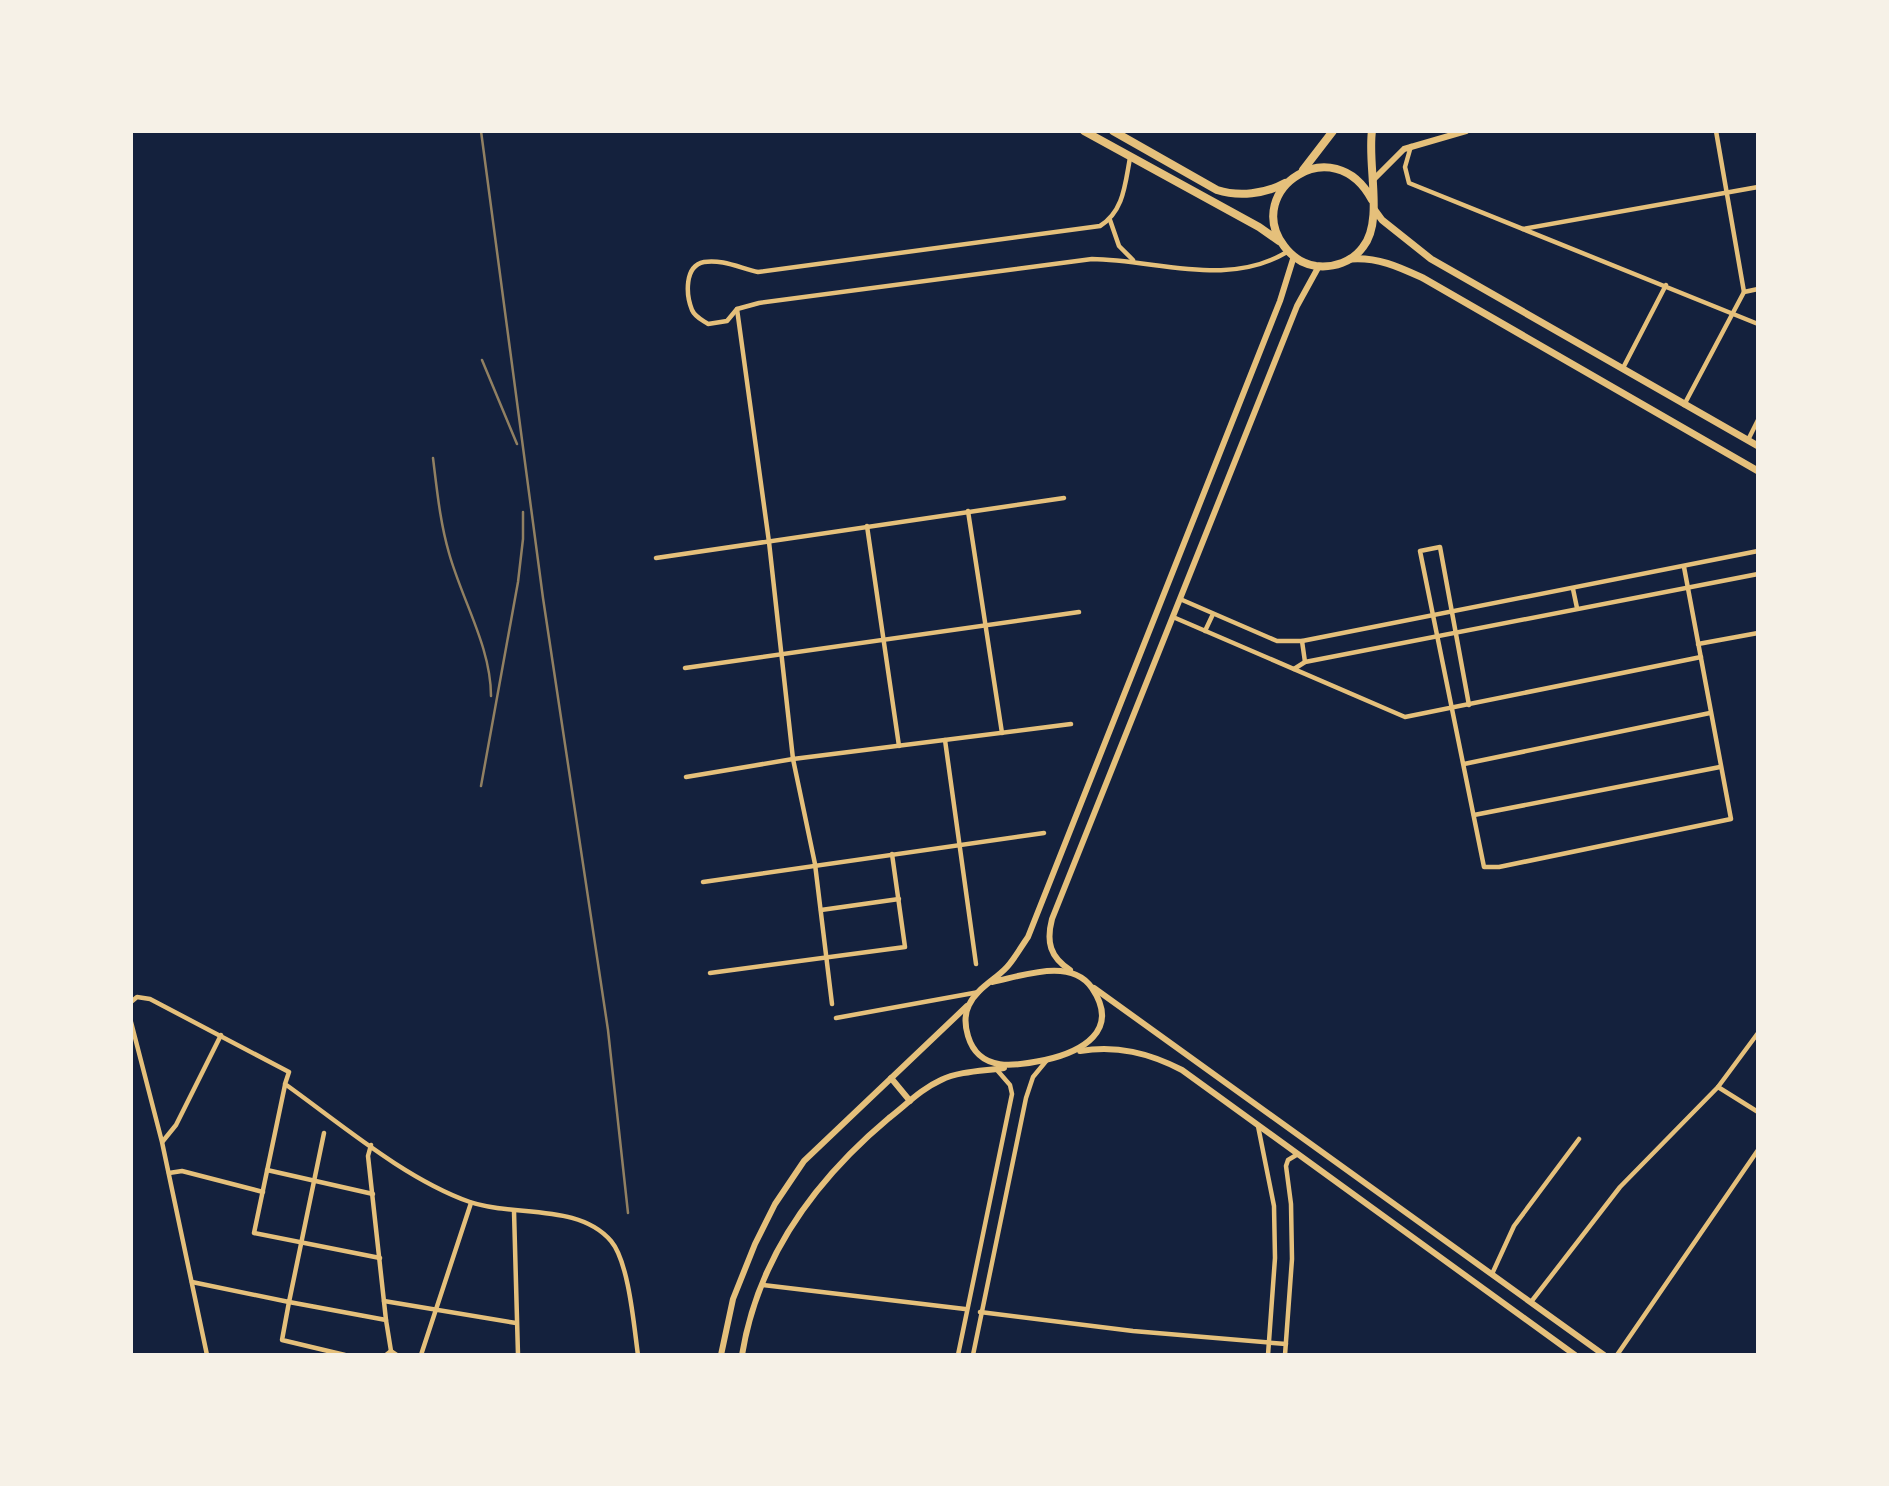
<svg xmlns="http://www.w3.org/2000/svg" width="1889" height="1486" viewBox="0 0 1889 1486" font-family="Raleway,sans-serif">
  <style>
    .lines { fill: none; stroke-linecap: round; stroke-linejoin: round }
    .minor { stroke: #e5c07b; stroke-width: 4.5 }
    .tertiary { stroke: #e5c07b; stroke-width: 6 }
    .secondary { stroke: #e5c07b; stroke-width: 6 }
    .primary { stroke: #e5c07b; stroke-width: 7 }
    .trunk { stroke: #e5c07b; stroke-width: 8 }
    .rail { stroke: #918062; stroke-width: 2.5 }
  </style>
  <rect width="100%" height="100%" fill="#14213d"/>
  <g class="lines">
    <g class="minor">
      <polyline points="1716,131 1744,292"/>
      <polyline points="1411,146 1405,167 1409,183 1758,324"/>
      <path d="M1130,158C1125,184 1124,211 1100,226L758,272C740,268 722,259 704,262C684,266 686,295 692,310C695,317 702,320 708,324L727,321L737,309L759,303L1092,259C1158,260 1227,288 1287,252"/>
      <polyline points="1110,220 1119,246 1133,260"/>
      <polyline points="1523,229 1758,187"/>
      <polyline points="1744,292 1758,289"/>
      <polyline points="737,309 769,542 793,759 815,864 832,1004"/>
      <polyline points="1623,368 1666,285"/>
      <polyline points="1684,405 1744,292"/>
      <polyline points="1748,440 1758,420"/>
      <polyline points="968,511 1002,733"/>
      <polyline points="867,526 899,746"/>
      <polyline points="656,558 1064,498"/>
      <polyline points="1573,589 1577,608"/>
      <polyline points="1180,599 1277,641 1302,641 1758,551"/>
      <polyline points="1173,617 1405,717 1701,657"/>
      <polyline points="1205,631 1213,614"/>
      <polyline points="1302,641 1305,662"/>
      <polyline points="1698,644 1758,633"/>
      <polyline points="685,668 1079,612"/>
      <polyline points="1294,669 1305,662 1758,574"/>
      <polyline points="1469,705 1440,547 1420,551 1484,867 1499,867 1731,819 1684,567"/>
      <polyline points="945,740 976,964"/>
      <polyline points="1464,764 1710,713"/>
      <polyline points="686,777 793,759 1071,724"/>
      <polyline points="1474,815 1720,767"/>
      <polyline points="703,882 1044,833"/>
      <polyline points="821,910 899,899"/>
      <polyline points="710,973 905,947 892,854"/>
      <path d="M131,1002L137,997L150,999L289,1072L285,1084C341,1124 405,1179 470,1202C514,1217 579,1203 611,1241C629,1262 634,1327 638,1355"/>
      <polyline points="836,1018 979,992"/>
      <polyline points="131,1022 162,1142 207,1355"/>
      <polyline points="1758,1033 1718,1087 1758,1112"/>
      <polyline points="285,1085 254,1233 380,1258"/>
      <polyline points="1258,1126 1274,1206 1275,1258 1268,1355"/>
      <polyline points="163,1141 176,1125 221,1035"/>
      <polyline points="371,1145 368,1156 386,1320"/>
      <polyline points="267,1170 373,1194"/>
      <polyline points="169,1173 182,1171 263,1192"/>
      <polyline points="514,1211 518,1355"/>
      <polyline points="1492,1274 1514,1226 1579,1139"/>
      <polyline points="192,1282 289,1302 324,1133"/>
      <polyline points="763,1285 965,1309"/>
      <polyline points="384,1301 516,1323"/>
      <polyline points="1531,1302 1620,1187 1718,1087"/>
      <polyline points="980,1312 1133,1331 1286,1344"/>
      <polyline points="345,1355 282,1340 289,1302 386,1320 391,1351"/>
      <polyline points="386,1355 391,1351 397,1355"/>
      <polyline points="421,1355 471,1203"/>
      <polyline points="958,1355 1012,1094 1010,1085 997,1070"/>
      <polyline points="973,1355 1026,1098 1033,1077 1047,1060"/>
      <polyline points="1285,1355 1292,1259 1291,1204 1286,1166 1288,1160 1298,1154"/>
      <polyline points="1617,1355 1758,1150"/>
    </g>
    <polyline class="tertiary" points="1372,181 1404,149 1466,131"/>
    <g class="secondary">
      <path d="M1070,970C1050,957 1046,942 1052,919L1297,306L1319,266"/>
      <path d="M992,982C1022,976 1071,957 1092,988C1121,1031 1081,1052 1045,1060C1016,1066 979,1073 968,1036C965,1026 964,1015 969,1005C976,989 995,980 1007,967C1015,958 1021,947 1028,937L1280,301L1294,256"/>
      <polyline points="1094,988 1604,1355"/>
      <path d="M1080,1051C1117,1045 1149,1053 1182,1070L1575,1355"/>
      <polyline points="891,1078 910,1101"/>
      <polyline points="721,1355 733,1299 755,1244 775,1204 804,1161 967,1006"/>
      <path d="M742,1355C758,1257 815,1180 889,1118C906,1105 921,1089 941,1080C959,1071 984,1071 1004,1068"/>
    </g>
    <g class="primary">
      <polyline points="1374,209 1382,220 1431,259 1758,446"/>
      <path d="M1351,259C1378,257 1399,267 1423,278L1758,471"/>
    </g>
    <g class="trunk">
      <polyline points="1084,131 1259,227 1279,241"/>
      <path d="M1113,131L1217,190C1239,197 1265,194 1285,183"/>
      <polyline points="1303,170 1333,131"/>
      <path d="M1372,200C1334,128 1242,190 1284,246C1292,257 1303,264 1316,266C1334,268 1352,262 1363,247C1384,221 1367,165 1372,131"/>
    </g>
    <g class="rail">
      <polyline points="481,131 543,598 608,1030 628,1213"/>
      <polyline points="482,360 517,444"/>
      <path d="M433,458C437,490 440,522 449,553C462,600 491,647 491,696"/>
      <polyline points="481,786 518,582 523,539 523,512"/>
    </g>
  </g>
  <rect width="1889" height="1486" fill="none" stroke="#f6f1e7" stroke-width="266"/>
</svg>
